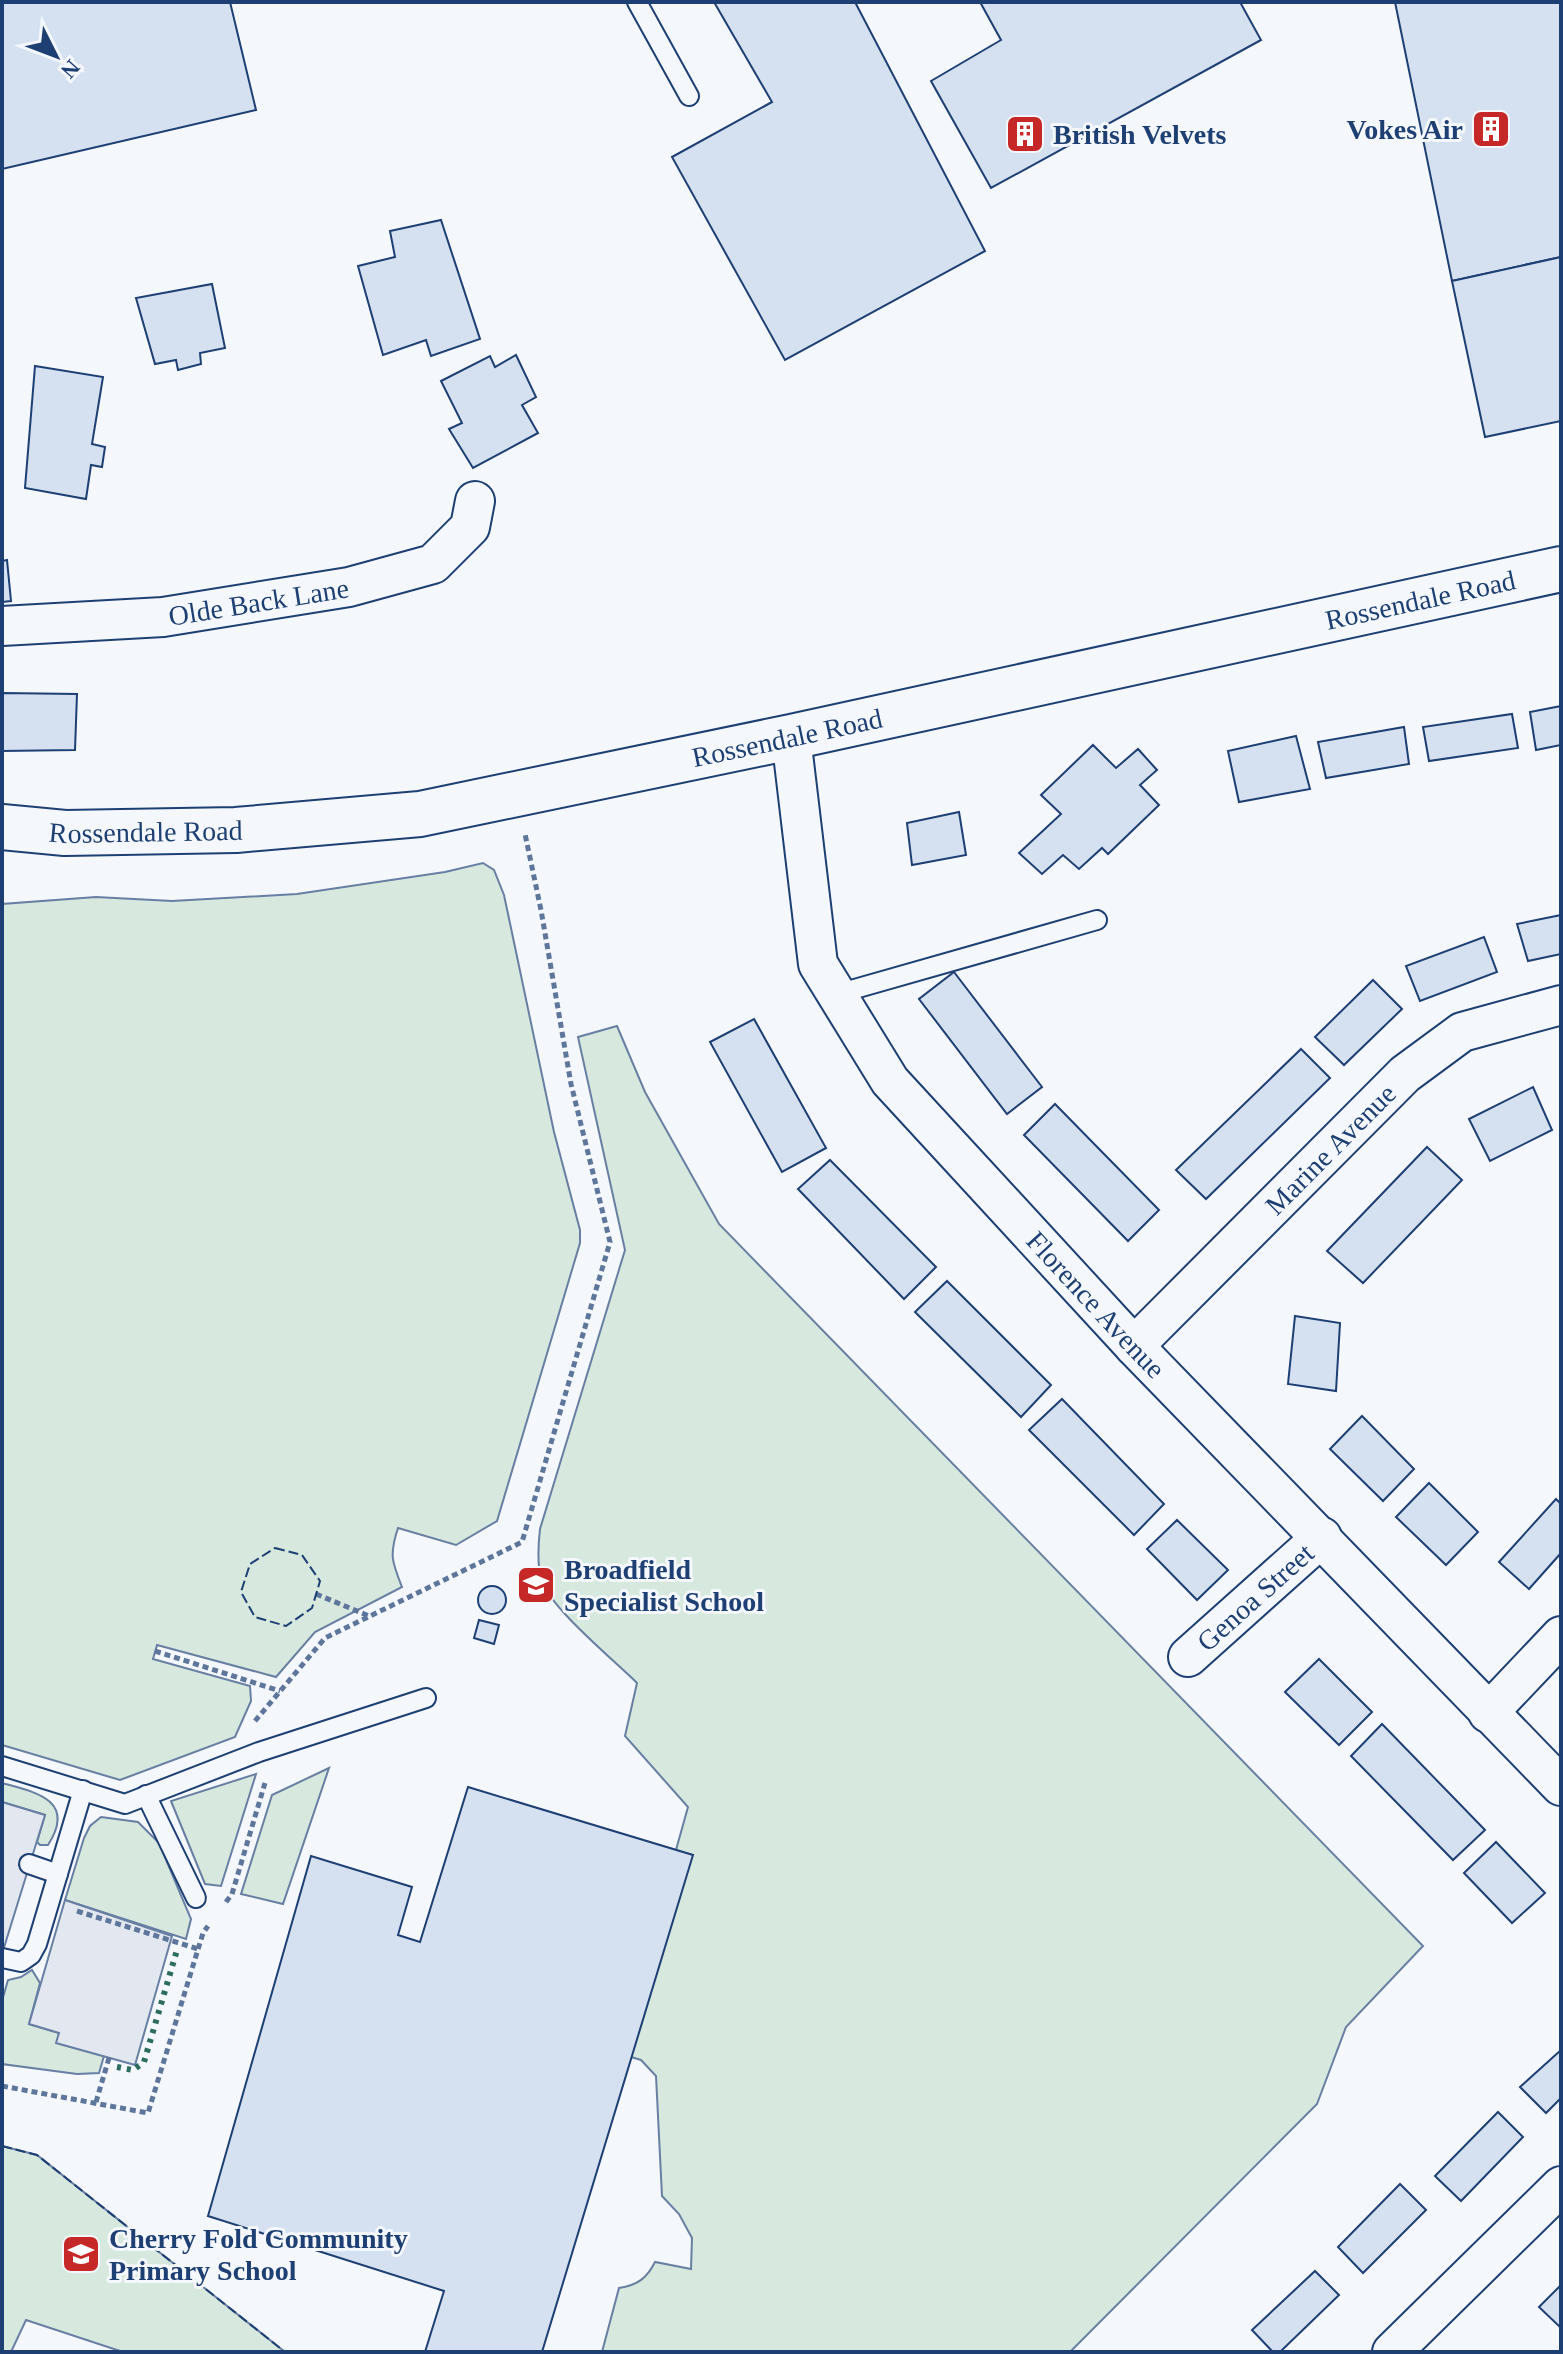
<svg xmlns="http://www.w3.org/2000/svg" width="1563" height="2354" viewBox="0 0 1563 2354" font-family="'Times New Roman',serif">
  <style>
    .green { fill: #d7e8df; stroke: #687fa3; stroke-width: 2 }
    .parking { fill: #e3e8f0; stroke: #687fa3; stroke-width: 2 }
    .building { fill: #d5e0f0; stroke: #1d3f73; stroke-width: 2 }
    .lines { fill: none; stroke-linecap: round; stroke-linejoin: round }
    .service-casing { stroke: #1d3f73; stroke-width: 22 }
    .minor-casing { stroke: #1d3f73; stroke-width: 42 }
    .trunk-casing { stroke: #1d3f73; stroke-width: 48 }
    .path { stroke: #5e769c; stroke-width: 5; stroke-dasharray: 6 4; stroke-linecap: butt }
    .service { stroke: #f4f7fb; stroke-width: 18 }
    .minor { stroke: #f4f7fb; stroke-width: 38 }
    .trunk { stroke: #f4f7fb; stroke-width: 44 }
    .hedge { stroke: #2c6c60; stroke-width: 6; stroke-dasharray: 4 6; stroke-linecap: butt }
    .fence { stroke: #1d3f73; stroke-width: 2; stroke-dasharray: 10 4; stroke-linecap: butt }
    .labels { text-anchor: middle; dominant-baseline: central; stroke-width: 6; stroke-linejoin: round; paint-order: stroke }
    .poi-label { font-size: 28px; font-weight: bold; fill: #1d3f73; stroke: #f4f7fb; text-anchor: start }
    .street-label { font-size: 28px; fill: #1d3f73; stroke: #f4f7fb }
  </style>
  <rect width="100%" height="100%" fill="#f4f7fb"/>
  <g class="green">
    <path d="M483,863L494,870L504,895L554,1132L580,1230V1243L497,1521L456,1545L398,1528C389,1555 392,1562 402,1587L315,1632L276,1677L157,1645L153,1659L250,1686L251,1701L235,1737L120,1780L2,1745V904L96,897L172,901L297,894L445,872Z"/>
    <path d="M617,1026L645,1092L719,1224L1423,1946L1346,2027L1317,2104L1070,2352H602L619,2288C638,2285 647,2278 655,2262L691,2269L692,2238L679,2214L662,2196L656,2076L641,2060L631,2057L676,1850L688,1807L625,1736L637,1683C615,1661 548,1606 541,1579C537,1562 538,1546 540,1529L625,1250L578,1037Z"/>
    <polygon points="329,1768 283,1904 241,1894 272,1795"/>
    <polygon points="256,1774 221,1886 205,1884 171,1801"/>
    <path d="M2,1783C35,1792 77,1800 48,1845H40L37,1842L45,1815L2,1802Z"/>
    <polygon points="101,1817 138,1822 159,1843 191,1919 186,1939 65,1900 84,1838 90,1826"/>
    <polygon points="32,1970 40,1983 29,2024 59,2033 57,2043 104,2056 99,2073 77,2074 2,2064 2,2001 8,1980 21,1977"/>
    <polygon points="2,2146 37,2155 285,2352 123,2352 26,2320 11,2352 2,2352"/>
  </g>
  <g class="parking">
    <polygon points="2,1802 45,1815 2,1954"/>
    <polygon points="65,1900 172,1936 135,2065 56,2043 59,2033 29,2024"/>
  </g>
  <g class="building">
    <polygon points="2,2 230,2 256,110 2,169"/>
    <polygon points="714,2 855,2 985,251 785,360 672,157 772,102"/>
    <polygon points="980,2 1240,2 1261,40 991,188 931,81 1001,40"/>
    <polygon points="1395,2 1561,2 1561,257 1452,281"/>
    <polygon points="441,220 480,339 431,356 426,340 383,355 358,266 395,257 390,231"/>
    <polygon points="1561,257 1561,421 1485,437 1452,281"/>
    <polygon points="212,284 225,348 200,353 201,364 178,370 176,360 155,364 136,298"/>
    <polygon points="516,355 536,397 522,405 538,433 473,468 449,429 462,423 441,381 490,356 495,367"/>
    <polygon points="35,366 103,377 92,444 105,447 102,467 91,465 86,499 25,488"/>
    <polygon points="7,560 11,601 2,602 2,561"/>
    <polygon points="2,693 77,694 75,750 2,751"/>
    <polygon points="1561,706 1561,745 1536,750 1530,712"/>
    <polygon points="1512,714 1518,748 1429,761 1423,727"/>
    <polygon points="1404,727 1409,764 1326,778 1318,742"/>
    <polygon points="1296,736 1310,789 1239,802 1228,751"/>
    <polygon points="1093,745 1116,768 1138,749 1157,770 1140,785 1159,805 1108,854 1102,848 1079,869 1063,855 1042,874 1019,853 1061,814 1041,795"/>
    <polygon points="959,812 966,855 912,865 907,823"/>
    <polygon points="1561,915 1561,954 1528,961 1517,924"/>
    <polygon points="1484,937 1497,972 1420,1001 1406,966"/>
    <polygon points="954,972 1042,1087 1007,1114 919,999"/>
    <polygon points="1373,980 1402,1009 1344,1065 1315,1037"/>
    <polygon points="754,1019 826,1148 782,1172 710,1042"/>
    <polygon points="1301,1049 1330,1078 1206,1199 1176,1170"/>
    <polygon points="1533,1087 1552,1130 1490,1161 1469,1119"/>
    <polygon points="1055,1104 1159,1210 1128,1241 1024,1135"/>
    <polygon points="1427,1147 1462,1180 1363,1283 1327,1251"/>
    <polygon points="830,1160 936,1267 904,1299 798,1189"/>
    <polygon points="947,1281 1051,1385 1021,1417 915,1312"/>
    <polygon points="1295,1316 1340,1323 1336,1391 1288,1384"/>
    <polygon points="1062,1399 1164,1504 1134,1535 1029,1430"/>
    <polygon points="1362,1416 1414,1469 1383,1501 1330,1449"/>
    <polygon points="1429,1483 1478,1532 1446,1565 1396,1517"/>
    <polygon points="1556,1499 1561,1504 1561,1553 1529,1589 1499,1562"/>
    <polygon points="1177,1520 1228,1570 1197,1600 1147,1549"/>
    <circle cx="492" cy="1600" r="14"/>
    <polygon points="479,1620 499,1625 494,1644 474,1638"/>
    <polygon points="1319,1659 1372,1712 1339,1745 1285,1692"/>
    <polygon points="1382,1724 1485,1830 1453,1860 1351,1756"/>
    <polygon points="468,1787 693,1855 542,2352 425,2352 444,2291 208,2216 311,1856 412,1887 398,1935 420,1942"/>
    <polygon points="1496,1842 1545,1893 1512,1923 1464,1873"/>
    <polygon points="1561,2050 1561,2098 1546,2113 1520,2087"/>
    <polygon points="1498,2112 1523,2137 1461,2201 1435,2176"/>
    <polygon points="1400,2184 1426,2210 1363,2273 1338,2247"/>
    <polygon points="1315,2271 1339,2295 1280,2352 1273,2352 1252,2330"/>
    <polygon points="1561,2285 1561,2328 1539,2307"/>
  </g>
  <g class="lines">
    <g class="service-casing">
      <g id="service">
        <polyline points="637,2 689,96"/>
        <polyline points="837,994 1097,920"/>
        <polyline points="2,1766 125,1804 259,1752 426,1698"/>
        <polyline points="146,1795 196,1898"/>
        <polyline points="29,1864 58,1874"/>
        <polyline points="2,1958 21,1962 31,1955 37,1944 83,1790"/>
      </g>
    </g>
    <g class="minor-casing">
      <g id="minor">
        <path id="s1" d="M2,626L163,617L349,587L433,564L470,527L475,501"/>
        <path id="s2" d="M791,737L818,964L890,1081L1134,1346L1561,1786"/>
        <path id="s3" d="M1134,1346L1405,1074L1462,1032L1561,1005"/>
        <path id="s4" d="M1188,1657L1322,1537"/>
        <polyline points="1488,1713 1561,1636"/>
        <polyline points="1392,2352 1561,2186"/>
      </g>
    </g>
    <g class="trunk-casing">
      <g id="trunk">
        <path id="s5" d="M2,827L65,833L236,830L420,814L791,737L1561,569"/>
      </g>
    </g>
    <g class="path">
      <polyline points="316,1594 369,1616"/>
      <polyline points="155,1651 280,1691"/>
      <polyline points="255,1721 325,1638 522,1542 610,1242 571,1084 541,910 525,834"/>
      <polyline points="226,1902 232,1894 265,1783"/>
      <polyline points="77,1911 198,1949"/>
      <polyline points="2,2086 148,2113 203,1933 208,1926"/>
      <polyline points="96,2102 109,2058"/>
    </g>
    <use href="#service" class="service"/>
    <use href="#minor" class="minor"/>
    <use href="#trunk" class="trunk"/>
    <polyline class="hedge" points="117,2067 133,2070 144,2062 177,1950"/>
    <g class="fence">
      <polygon points="275,1548 302,1555 320,1581 312,1608 286,1626 255,1617 241,1592 250,1564"/>
      <polyline points="2,2146 37,2155 285,2352"/>
    </g>
  </g>
  <defs>
    <g id="building-square" transform="scale(2)"><rect x="-9" y="-9" width="18" height="18" rx="4" fill="#c62828" stroke="#f4f7fb"/><path d="M-4-6H4V6H1V3H-1V6H-4ZM-2.5-4.3h1.7v1.8h-1.7ZM.8-4.3h1.7v1.8H.8ZM-2.5-1h1.7V.8h-1.7ZM.8-1h1.7V.8H.8Z" fill="#fff"/></g>
    <g id="school-square" transform="scale(2)"><rect x="-9" y="-9" width="18" height="18" rx="4" fill="#c62828" stroke="#f4f7fb"/><path d="M0-5L7-2L0 1L-7-2ZM-4 1L0 2.5L4 1V4Q0 6-4 4Z" fill="#fff"/></g>
  </defs>
  <g fill-rule="evenodd">
    <use href="#building-square" x="1491" y="129"/>
    <use href="#building-square" x="1025" y="134"/>
    <use href="#school-square" x="536" y="1585"/>
    <use href="#school-square" x="81" y="2254"/>
  </g>
  <g class="labels">
    <g class="poi-label">
      <text x="1463" y="129" text-anchor="end">Vokes Air</text>
      <text x="1053" y="134">British Velvets</text>
      <text x="564" y="1569">Broadfield<tspan x="564" dy="32">Specialist School</tspan></text>
      <text x="109" y="2238">Cherry Fold Community<tspan x="109" dy="32">Primary School</tspan></text>
    </g>
    <g class="street-label">
      <text stroke="none"><textPath href="#s5" startOffset="1442">Rossendale Road</textPath></text>
      <text stroke="none"><textPath href="#s1" startOffset="258">Olde Back Lane</textPath></text>
      <text stroke="none"><textPath href="#s5" startOffset="794">Rossendale Road</textPath></text>
      <text stroke="none"><textPath href="#s5" startOffset="144">Rossendale Road</textPath></text>
      <text stroke="none"><textPath href="#s3" startOffset="278">Marine Avenue</textPath></text>
      <text stroke="none"><textPath href="#s2" startOffset="670">Florence Avenue</textPath></text>
      <text stroke="none"><textPath href="#s4" startOffset="90">Genoa Street</textPath></text>
    </g>
  </g>
  <rect width="1563" height="2354" fill="none" stroke="#1d3f73" stroke-width="8"/>
  <g transform="translate(56 56) rotate(132)" stroke="#f4f7fb" stroke-width="6" paint-order="stroke">
  <path d="M0-6L14 30L0 20L-14 30Z" fill="#1d3f73"/>
  <text y="-12" font-size="22" font-weight="bold" text-anchor="middle" fill="#1d3f73">N</text>
  </g>
</svg>
